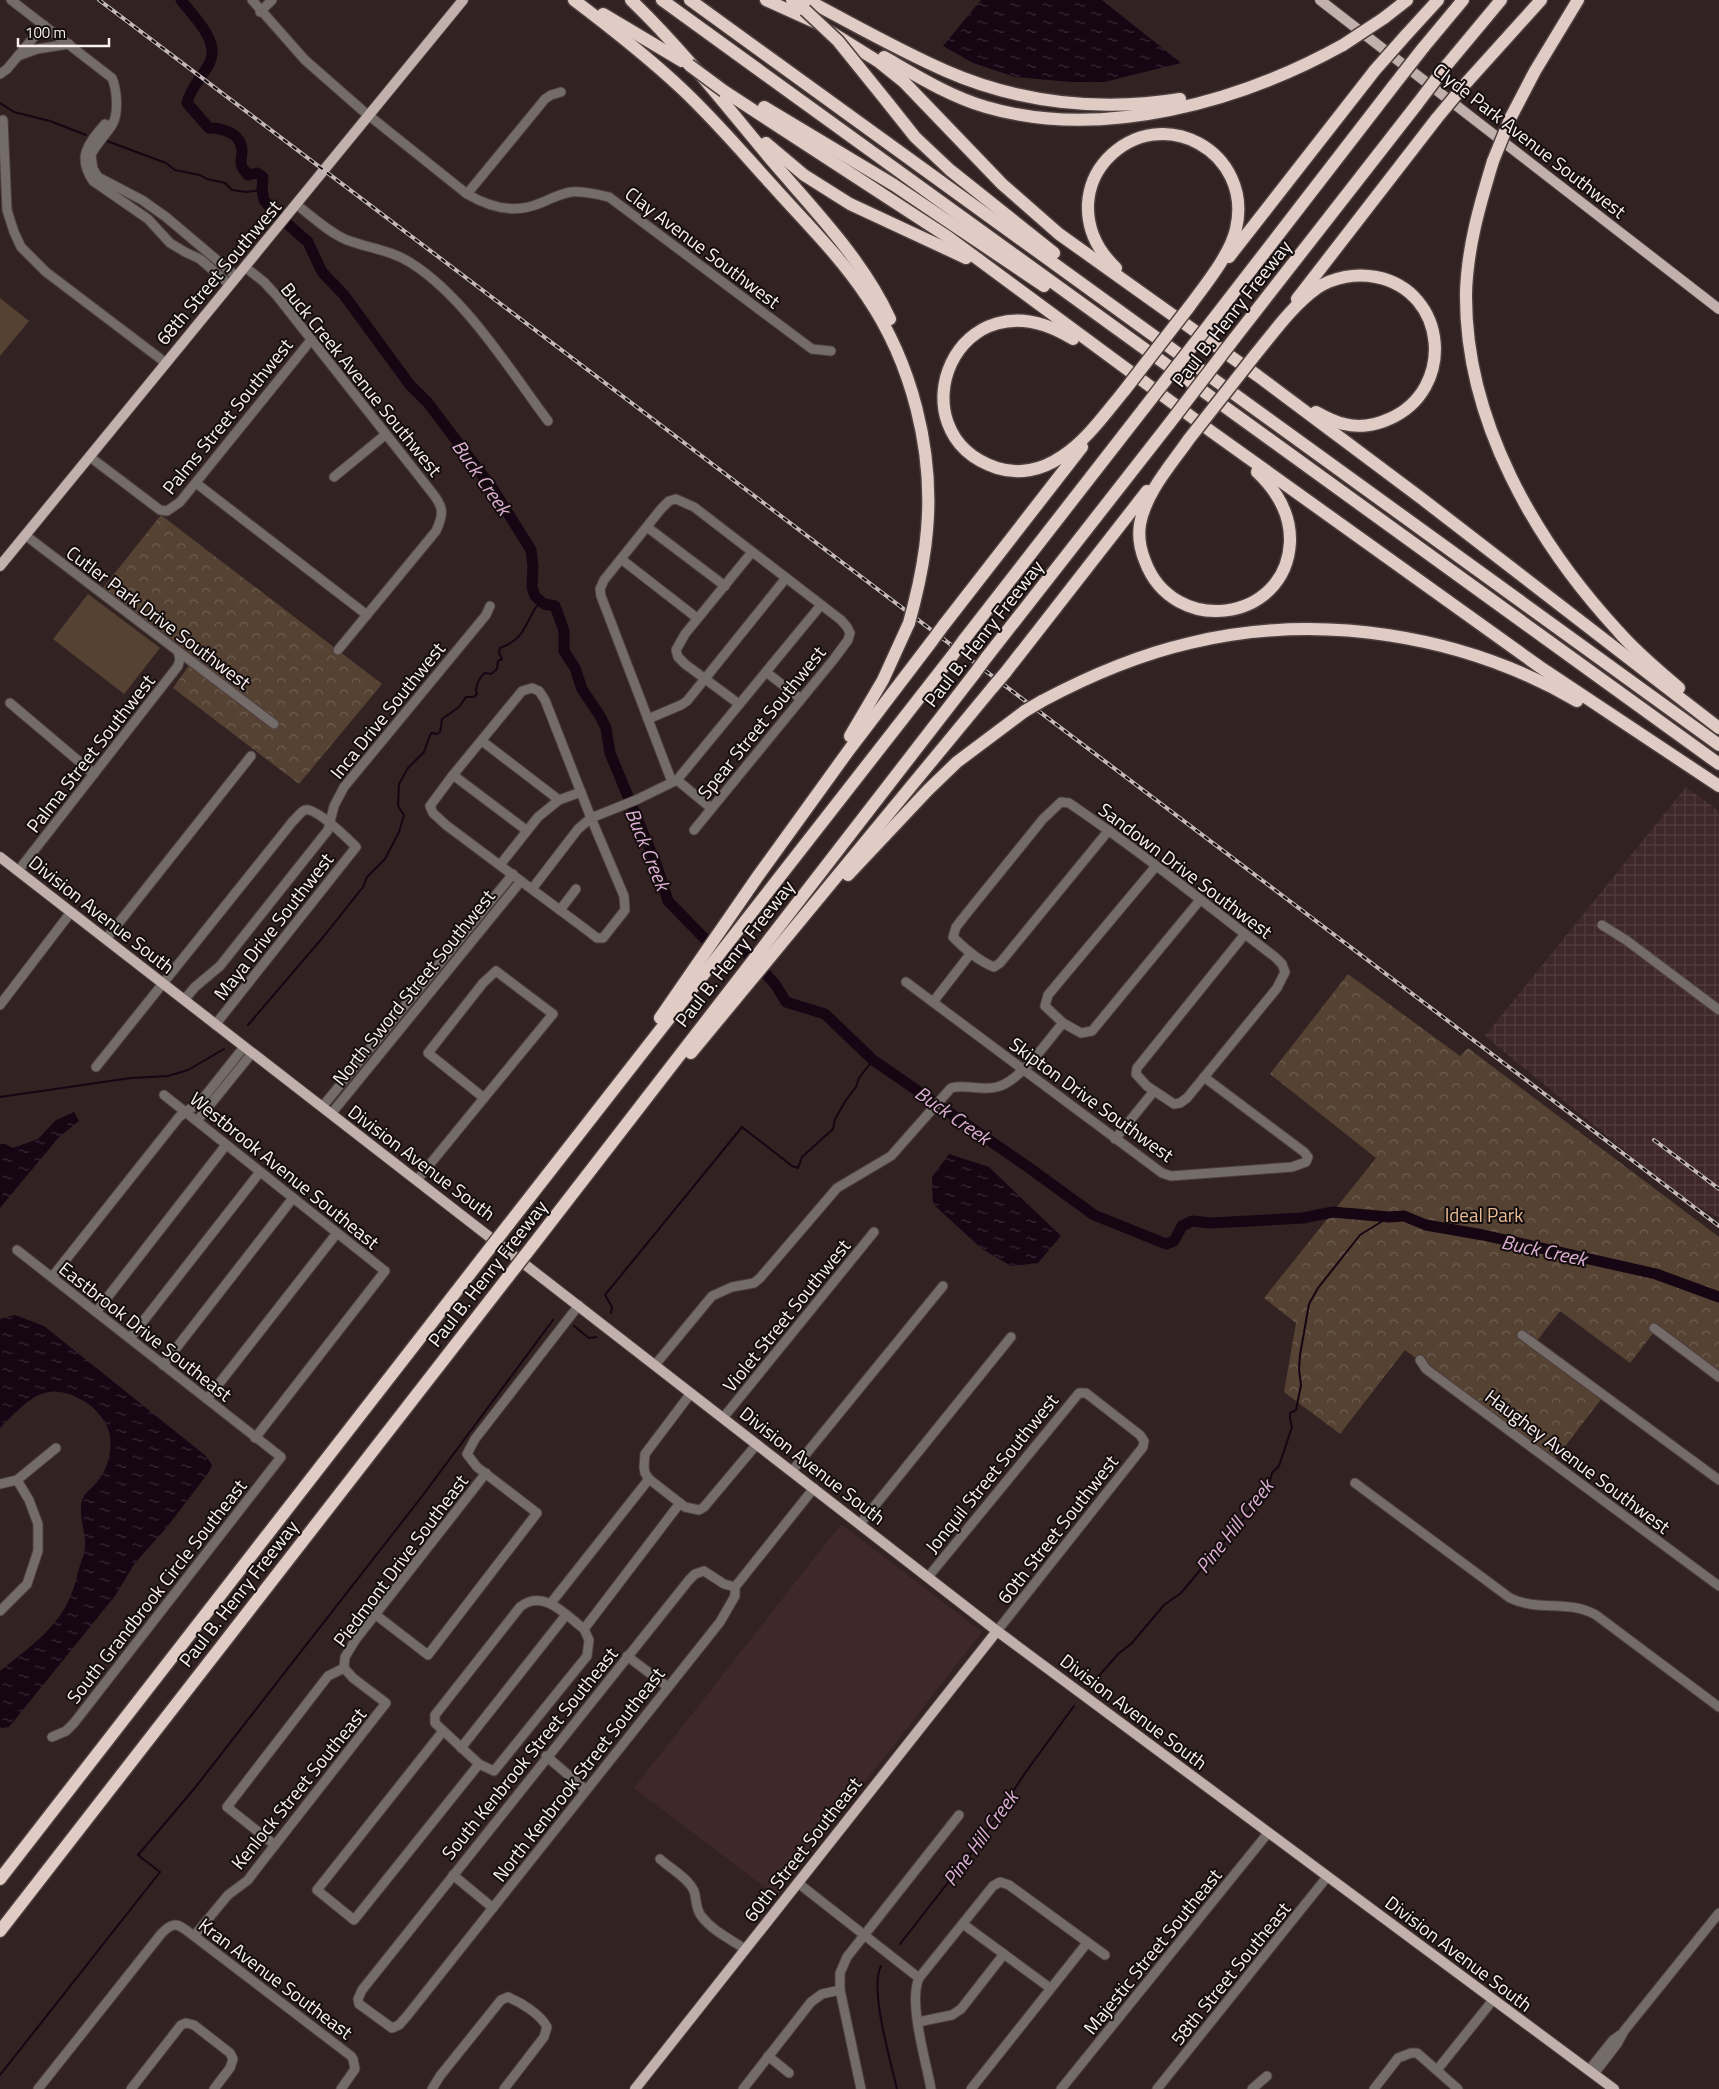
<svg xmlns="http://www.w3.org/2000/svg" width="1719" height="2089" viewBox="0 0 1719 2089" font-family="'Titillium Web',sans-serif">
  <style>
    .built { fill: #3f2829 }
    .industrial { fill: url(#industrial-grid) }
    .green { fill: #554233 }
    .park { fill: url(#park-crowns) }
    .water { fill: url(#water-ripples) }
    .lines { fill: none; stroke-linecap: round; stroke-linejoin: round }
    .stream { stroke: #160513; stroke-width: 2 }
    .river { stroke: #160513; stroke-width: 11 }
    .minor-casing { stroke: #4e3f3f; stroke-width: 11 }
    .major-casing { stroke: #4e3f3f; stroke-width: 12 }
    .highway-casing { stroke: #4e3f3f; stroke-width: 15 }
    .minor { stroke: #746c69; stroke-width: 9 }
    .major { stroke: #c1b0ab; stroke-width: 10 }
    .highway { stroke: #e0ccc5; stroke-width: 12 }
    .rail-casing { stroke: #c5b8b8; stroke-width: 4 }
    .rail { stroke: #150e0e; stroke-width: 2; stroke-dasharray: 5.5; stroke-linecap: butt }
    .highway-bridge-casing { stroke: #4e3f3f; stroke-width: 15; stroke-linecap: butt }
    .highway-bridge { stroke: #e0ccc5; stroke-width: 12 }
    .labels { text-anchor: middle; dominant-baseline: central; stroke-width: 4; stroke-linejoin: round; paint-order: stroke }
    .street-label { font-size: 19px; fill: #fbf0f0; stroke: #150e0e }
    .park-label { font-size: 19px; fill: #e9bc96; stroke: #150e0e }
    .water-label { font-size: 20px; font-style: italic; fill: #ddafd4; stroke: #150e0e }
  </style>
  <defs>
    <pattern id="industrial-grid" width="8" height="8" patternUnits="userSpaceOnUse" patternTransform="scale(1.25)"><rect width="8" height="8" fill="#3f2829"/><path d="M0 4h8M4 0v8" fill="none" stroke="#523d3e"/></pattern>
    <pattern id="park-crowns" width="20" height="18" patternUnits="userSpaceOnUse" patternTransform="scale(1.25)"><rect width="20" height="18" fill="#554233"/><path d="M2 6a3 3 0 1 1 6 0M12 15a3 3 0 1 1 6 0" fill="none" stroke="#6e5e51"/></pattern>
    <pattern id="water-ripples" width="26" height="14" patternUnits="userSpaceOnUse" patternTransform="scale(1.25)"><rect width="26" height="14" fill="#160513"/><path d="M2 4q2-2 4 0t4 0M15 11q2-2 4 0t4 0" fill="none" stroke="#392a36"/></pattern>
  </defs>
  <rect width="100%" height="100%" fill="#322222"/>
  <polygon class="built" points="841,1524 982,1632 776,1896 634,1788"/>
  <polygon class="industrial" points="1686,787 1719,811 1719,1218 1681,1197 1485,1036"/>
  <g class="green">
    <polygon points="0,298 29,321 0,356"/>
    <polygon points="88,594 160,648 124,694 53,639"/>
  </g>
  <g class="park">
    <polygon points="161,515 382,684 299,784 173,688 195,657 103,588"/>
    <polygon points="1348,974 1460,1056 1468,1048 1719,1237 1719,1371 1658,1327 1630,1363 1560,1311 1533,1346 1602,1398 1553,1462 1405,1350 1340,1434 1284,1392 1296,1323 1264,1298 1376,1158 1270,1074"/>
  </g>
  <g class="water">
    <polygon points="981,0 1102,0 1181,63 1104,82 1071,82 1015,77 973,63 943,46"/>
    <polygon points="74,1112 79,1121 59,1137 0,1208 0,1144 5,1144 13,1148 38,1139 56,1120"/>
    <polygon points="949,1154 989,1167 1061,1236 1038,1263 1011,1266 982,1249 933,1204 932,1177"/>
    <path d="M15,1315L44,1326L206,1456L212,1465L209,1472L167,1527L135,1563L115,1596L9,1727L2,1728L0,1727V1671C25,1651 58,1628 70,1597C74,1589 76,1580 78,1572C80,1564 85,1554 85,1546C86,1532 78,1515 82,1501C84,1493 91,1489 96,1483C107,1471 112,1453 110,1437C109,1424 97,1410 87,1403C46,1377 29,1399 0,1428V1319Z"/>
  </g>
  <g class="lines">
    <g class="stream">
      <polyline points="0,103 14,112 50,121 86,135"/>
      <polyline points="107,141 166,163 175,170 200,175 207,179 225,183 232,190 246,192 262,190"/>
      <path d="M248,1025L324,936L363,887L367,877L385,859L399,832L404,815L398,806L399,784L408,768L424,752L430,735L432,733L437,734L440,732L442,719L459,707L466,697H474L477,694C474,688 480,676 485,673L491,674L497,669L498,661L502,659L499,653L500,648C524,639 523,628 536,607L540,604H544"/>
      <polyline points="0,1097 131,1078 168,1076 188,1070 224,1049"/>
      <polyline points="611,1313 612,1307 605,1295 742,1127 792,1166 798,1168 802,1157 833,1129 835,1119 846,1100 856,1087 859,1078 873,1060"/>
      <polyline points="574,1326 589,1338 596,1337"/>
      <polyline points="1091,1685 1118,1654 1131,1644 1164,1605 1181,1593 1254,1506 1270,1481 1272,1473 1279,1466 1292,1427 1290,1419 1290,1413 1296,1410 1301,1385 1299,1369 1300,1355 1309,1304 1318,1288 1360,1235 1389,1217"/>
      <polyline points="900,1944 982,1839 1025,1773 1074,1706"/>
      <path d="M881,1966C869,1989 891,2062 897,2089"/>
      <polyline points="0,2075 160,1872 138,1855 194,1789 423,1495 553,1320"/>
    </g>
    <path class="river" d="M181,0C192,15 220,40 210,62C203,77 191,86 187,103L209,128C222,128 241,133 242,150C242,162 237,163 248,175L257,173L263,177L262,190L264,200L275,213L308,242L322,272L344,295L410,385L428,403L493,489L531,550L533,566L532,587L535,596L544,604L555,606L564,631V651L575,668L582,689L600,716L606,728L610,753L656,864L668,901L704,938L743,949L775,984L786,1002L825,1014L873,1060L1028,1167L1094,1215L1166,1244L1174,1241L1182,1226L1192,1221L1211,1223L1303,1218L1333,1212L1389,1217L1404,1216L1426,1225L1483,1235L1656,1274L1719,1297"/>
    <g class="minor-casing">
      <g id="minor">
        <path d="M11,0L112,78C117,90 119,114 112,125C105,136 96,144 91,155L93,169L98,177L142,200L166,217L237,277"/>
        <path d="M252,0L305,60L362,110L467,194C489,207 513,214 538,204C549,200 558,194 571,192C584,191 596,194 609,197L812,349L831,351"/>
        <polyline points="260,12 272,0"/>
        <polyline points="18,56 37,49 69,44"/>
        <polyline points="0,74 7,69 44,25"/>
        <polyline points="3,120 7,210 14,232 21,247 46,272 166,363"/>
        <path d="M105,124C89,143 76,156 93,181L148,219L170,243L185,252L200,259L230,285"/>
        <polyline points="467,194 545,99 551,95 561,92"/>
        <path d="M297,205C313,217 328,232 347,240C368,248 391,250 411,263C465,297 510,370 548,421"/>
        <path d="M245,267L264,282L277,296L430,490C443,506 445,512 436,531L338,650"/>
        <polyline points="90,457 160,510 167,511 180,502 311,340"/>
        <polyline points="334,477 385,435"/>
        <polyline points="196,483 367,615"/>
        <polyline points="647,527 725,586"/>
        <polyline points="25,535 274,724"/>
        <polyline points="621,559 697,618"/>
        <polyline points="766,672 801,699"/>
        <polygon points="532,688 539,691 545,700 591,818 624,896 625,910 603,938 597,938 584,928 446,825 433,813 430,806 453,775 522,691"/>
        <polyline points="10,703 94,774"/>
        <polyline points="739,704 685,664 678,657 676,650 685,634 752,552"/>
        <polyline points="648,719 681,705 687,701 786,578"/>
        <polyline points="482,741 559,800"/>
        <polyline points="453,775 526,830"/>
        <polyline points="677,780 711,808"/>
        <polyline points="672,782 601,596 600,589 604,580 661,509 669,501 676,499 694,507 841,620 847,627 850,633 848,640 834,659 694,830"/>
        <path d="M1109,830L1000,963L994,967C978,961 965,949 953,937L956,927L967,913L1043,819L1061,802L1069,803C1140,851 1207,905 1275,957L1282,964L1285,972L1277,988L1187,1098L1180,1103L1174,1104L1147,1086L1136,1074L1137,1068L1245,934"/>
        <polyline points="500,865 538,817 559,800 581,792"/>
        <polyline points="1156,866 1048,995 1045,1006 1063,1023 1081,1033 1092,1031 1200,900"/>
        <polyline points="18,871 178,666 180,659 178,652"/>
        <polyline points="532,889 578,829 591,818 636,800 677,780 821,605"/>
        <polyline points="560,910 576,889"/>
        <polyline points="1602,925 1626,940 1719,1010"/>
        <polyline points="106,939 251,756"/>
        <polygon points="496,971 553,1014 484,1098 428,1053 483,983"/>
        <polyline points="906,982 1162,1173 1171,1176 1292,1167 1306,1162 1308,1157 1304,1152 1204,1077"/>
        <polyline points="184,1000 195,987 220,966 328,830 334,806 344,787 486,615 490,606"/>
        <polyline points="933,1002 971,953"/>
        <polyline points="0,1005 71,912"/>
        <path d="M96,1067L293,821C297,818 300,812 305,810C316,807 348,839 356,847L215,1025"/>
        <polyline points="164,1095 385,1271 255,1438"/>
        <polyline points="322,1107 513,874"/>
        <polyline points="331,1114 521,881"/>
        <polyline points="197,1121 252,1053"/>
        <polyline points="1115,1139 1154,1091"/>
        <polyline points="417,1180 484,1098"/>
        <polyline points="17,1250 281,1457 74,1723 66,1731 52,1737"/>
        <polyline points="52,1277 179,1117 201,1101 244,1047"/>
        <polyline points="96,1312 226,1145"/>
        <polyline points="1654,1328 1719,1377"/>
        <polyline points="1522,1335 1719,1480"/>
        <polyline points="130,1338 260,1172"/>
        <polyline points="1420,1360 1426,1369 1719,1586"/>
        <polyline points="163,1365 293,1198"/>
        <path d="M655,1365L712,1296L732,1287L754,1283L760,1278L837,1188L891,1156L951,1088C966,1084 982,1091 997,1087C1021,1081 1047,1041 1063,1023"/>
        <polyline points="691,1393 645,1454 644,1467 645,1473 649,1479 685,1507 699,1510 704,1507 757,1444"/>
        <polyline points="207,1399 337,1233"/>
        <polyline points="723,1418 874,1232"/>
        <polyline points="792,1471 943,1286"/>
        <path d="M1355,1483L1510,1598C1539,1612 1567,1599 1596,1615L1719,1707"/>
        <polyline points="0,1484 17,1480 56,1448"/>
        <polyline points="860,1524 1011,1337"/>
        <polyline points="928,1577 1079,1393 1086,1393 1140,1435 1144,1441 1143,1447 997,1631"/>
        <polyline points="735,1587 724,1584 704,1571 695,1574 689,1580 362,1990 358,1999 359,2004 392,2028 399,2025 407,2016 720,1622 735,1596 735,1587 814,1488"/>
        <polyline points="551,1603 649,1479"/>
        <polyline points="0,1611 27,1584 38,1551 38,1524 29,1500 17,1480"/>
        <polyline points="376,1615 428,1655 537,1513 477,1467 467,1454 475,1439 579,1305"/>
        <path d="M584,1629C566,1615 543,1588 520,1607L435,1715V1723L479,1764L494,1771L587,1656L589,1640L584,1629L680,1503"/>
        <polyline points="627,1656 668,1687"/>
        <polyline points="443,1731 317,1890 354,1920 479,1764"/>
        <polyline points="461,1748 566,1615"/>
        <polyline points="546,1756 586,1790"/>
        <polyline points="275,1845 227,1807 328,1676 344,1668 345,1657 356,1639 486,1473"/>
        <path d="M660,1859C671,1869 688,1878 694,1891C697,1900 695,1909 702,1917C713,1931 730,1939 745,1949"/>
        <polyline points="453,1875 493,1908"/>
        <polyline points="798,1883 919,1978"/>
        <polyline points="963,1924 1050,1988"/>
        <polyline points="194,1936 228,1895 248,1880 257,1868 386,1703 353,1678 344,1668"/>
        <polyline points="918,2022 952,2015 961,2009 1004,1954"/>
        <polyline points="768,2056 789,2073"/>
        <polyline points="1437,2070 1493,2000"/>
        <polyline points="1589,2070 1613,2040 1620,2035"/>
        <polyline points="1594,2074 1617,2044 1624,2031 1719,1913"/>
        <path d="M38,2089L161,1934C175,1919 179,1925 194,1936L351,2056L353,2059L355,2069L341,2089"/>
        <polyline points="131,2089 181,2025 186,2023 194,2025 230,2053 233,2059 230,2068 214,2089"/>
        <path d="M432,2089L440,2076L501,2000L508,1997C522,2003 540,2014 547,2027L544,2037L504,2089"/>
        <polyline points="743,2089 811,2002 822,1994 840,1990"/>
        <polyline points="861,2089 840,1990 840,1973 847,1957 959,1815"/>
        <path d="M931,2089C926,2061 908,2002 919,1978L993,1886L1000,1882L1009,1885L1105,1955"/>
        <polyline points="971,2089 1087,1943"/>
        <polyline points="1061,2089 1268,1833"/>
        <polyline points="1157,2089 1327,1877"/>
        <polyline points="1252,2089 1267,2076"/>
        <polyline points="1374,2089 1398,2058 1411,2053 1417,2053 1424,2059 1458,2089"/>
      </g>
    </g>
    <g class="major-casing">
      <g id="major">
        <polyline points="1320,0 1719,309"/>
        <polyline points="0,566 463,0"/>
        <polyline points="0,857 997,1631 1614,2089"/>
        <polyline points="635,2089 997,1631"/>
      </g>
    </g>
    <g class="highway-casing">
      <g id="highway">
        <path d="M574,0C611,28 648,57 682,89C714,119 742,152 772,185C804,221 840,256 867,297C912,363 934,451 927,530C925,555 920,580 914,604"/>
        <path d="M631,0C683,50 727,107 773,162C815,211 863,260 890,319"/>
        <polyline points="662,0 1719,764"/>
        <polyline points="690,0 1719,745"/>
        <polyline points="766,0 817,23"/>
        <polyline points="792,0 805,10"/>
        <path d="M807,0C853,24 898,50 946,71C1019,103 1101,112 1180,99"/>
        <polyline points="603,14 682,61"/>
        <polyline points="1384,18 1407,0"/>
        <polyline points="831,32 879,62 904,82 1002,184 1059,234 1258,376 1421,498 1719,728"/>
        <polyline points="1406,35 1438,0"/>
        <polyline points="1423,48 1463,0"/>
        <path d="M884,57C917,76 949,96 986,107C1102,141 1240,102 1343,45"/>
        <polyline points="1446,66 1501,0"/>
        <polyline points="1467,82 1541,0"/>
        <polyline points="724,91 948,237 1212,432 1540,667 1719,786"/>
        <polyline points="888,103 915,137 950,170 1054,253"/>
        <polyline points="764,107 894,185 1044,286"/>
        <polyline points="1511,117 1535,71 1578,0"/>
        <polyline points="766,143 804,175 850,204 966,258"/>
        <path d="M1493,161C1480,204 1467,248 1466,294C1465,420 1535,541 1618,631C1636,652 1658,670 1679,688"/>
        <polyline points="1229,257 1375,70"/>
        <path d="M1116,268C1097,250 1087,230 1088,204C1089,187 1096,171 1107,159C1162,101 1254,152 1236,229C1230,255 1205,285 1189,307"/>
        <polyline points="1297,299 1437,118"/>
        <polyline points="1211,322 1394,85"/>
        <path d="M1073,339C956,266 891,433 997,468C1019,475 1042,470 1061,457C1086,441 1105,414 1124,391"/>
        <polyline points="1234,339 1418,103"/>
        <path d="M1255,355C1274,332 1293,305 1317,288C1334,277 1356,273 1376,277C1448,291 1456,390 1389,419C1376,425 1359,428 1344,424C1334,422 1325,417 1316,412"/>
        <path d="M1189,439C1171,465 1146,492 1140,524C1138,537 1140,549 1145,561C1173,637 1286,623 1290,542C1291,513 1277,491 1257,472"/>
        <polyline points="943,626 1082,447"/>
        <polyline points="963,641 1145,407"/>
        <polyline points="986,658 1169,424"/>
        <polyline points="1005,673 1147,491"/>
        <path d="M1042,701C1089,676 1138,655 1190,643C1319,612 1462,634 1577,701"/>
        <polyline points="850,736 883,680 909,623"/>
        <polyline points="848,875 928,790 957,762 1025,711"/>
        <polyline points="660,1018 758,876 849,750 932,641"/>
        <polyline points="691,1053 993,687"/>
        <polyline points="508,1225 952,656"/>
        <polyline points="533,1245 975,673"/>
        <polyline points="0,1879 483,1257"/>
        <polyline points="0,1931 508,1277"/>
      </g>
    </g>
    <use href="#minor" class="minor"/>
    <use href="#major" class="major"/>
    <use href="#highway" class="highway"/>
    <g class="rail-casing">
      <g id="rail">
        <polyline points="99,0 1719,1226"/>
        <polyline points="1654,1140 1719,1189"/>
      </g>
    </g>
    <use href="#rail" class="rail"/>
    <g class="highway-bridge-casing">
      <g id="highway-bridge">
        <polyline points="805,10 838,41 888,103"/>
        <polyline points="1343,45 1384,18"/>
        <polyline points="689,65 724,91"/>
        <polyline points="1375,70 1406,35"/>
        <polyline points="1394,85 1423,48"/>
        <polyline points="1418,103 1446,66"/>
        <polyline points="1437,118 1467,82"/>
        <polyline points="1493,161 1511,117"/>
        <polyline points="1124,391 1189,307"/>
        <polyline points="1145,407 1211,322"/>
        <polyline points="1169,424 1234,339"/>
        <polyline points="1189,439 1255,355"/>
        <polyline points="909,623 914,604"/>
        <polyline points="932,641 943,626"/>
        <polyline points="952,656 963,641"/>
        <polyline points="975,673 986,658"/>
        <polyline points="993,687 1005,673"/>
        <polyline points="1025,711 1042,701"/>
        <polyline points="483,1257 508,1225"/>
        <polyline points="508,1277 533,1245"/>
      </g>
    </g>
    <use href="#highway-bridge" class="highway-bridge"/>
  </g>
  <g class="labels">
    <g class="street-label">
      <text transform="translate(1530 140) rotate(38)">Clyde Park Avenue Southwest</text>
      <text transform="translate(703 247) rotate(37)">Clay Avenue Southwest</text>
      <text transform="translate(218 272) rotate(-50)">68th Street Southwest</text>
      <text transform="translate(1231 313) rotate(-52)">Paul B. Henry Freeway</text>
      <text transform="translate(362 379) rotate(51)">Buck Creek Avenue Southwest</text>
      <text transform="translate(227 416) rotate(-51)">Palms Street Southwest</text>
      <text transform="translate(159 617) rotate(37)">Cutler Park Drive Southwest</text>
      <text transform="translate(983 633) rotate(-52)">Paul B. Henry Freeway</text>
      <text transform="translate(387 710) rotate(-51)">Inca Drive Southwest</text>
      <text transform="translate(761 722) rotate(-51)">Spear Street Southwest</text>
      <text transform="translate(90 753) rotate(-52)">Palma Street Southwest</text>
      <text transform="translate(1186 870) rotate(37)">Sandown Drive Southwest</text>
      <text transform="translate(102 914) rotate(38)">Division Avenue South</text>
      <text transform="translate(273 926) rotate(-52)">Maya Drive Southwest</text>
      <text transform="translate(734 953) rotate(-52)">Paul B. Henry Freeway</text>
      <text transform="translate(413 987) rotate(-51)">North Sword Street Southwest</text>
      <text transform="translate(1092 1099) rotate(36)">Skipton Drive Southwest</text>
      <text transform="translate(422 1162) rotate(37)">Division Avenue South</text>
      <text transform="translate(285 1170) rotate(39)">Westbrook Avenue Southeast</text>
      <text transform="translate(487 1273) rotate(-52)">Paul B. Henry Freeway</text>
      <text transform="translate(786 1315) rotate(-51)">Violet Street Southwest</text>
      <text transform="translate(146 1331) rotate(38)">Eastbrook Drive Southeast</text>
      <text transform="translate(1578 1461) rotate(37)">Haughey Avenue Southwest</text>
      <text transform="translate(813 1465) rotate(38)">Division Avenue South</text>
      <text transform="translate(991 1473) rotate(-51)">Jonquil Street Southwest</text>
      <text transform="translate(1057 1529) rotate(-52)">60th Street Southwest</text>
      <text transform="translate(400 1560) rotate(-53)">Piedmont Drive Southeast</text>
      <text transform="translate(156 1591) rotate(-52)">South Grandbrook Circle Southeast</text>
      <text transform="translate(238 1593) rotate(-52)">Paul B. Henry Freeway</text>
      <text transform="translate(1134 1711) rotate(37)">Division Avenue South</text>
      <text transform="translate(529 1753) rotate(-51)">South Kenbrook Street Southeast</text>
      <text transform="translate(578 1774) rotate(-52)">North Kenbrook Street Southeast</text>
      <text transform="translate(298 1788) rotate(-51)">Kenlock Street Southeast</text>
      <text transform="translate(802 1849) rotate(-52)">60th Street Southeast</text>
      <text transform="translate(1152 1951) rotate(-51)">Majestic Street Southeast</text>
      <text transform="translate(1459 1953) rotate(37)">Division Avenue South</text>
      <text transform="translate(1230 1973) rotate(-51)">58th Street Southeast</text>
      <text transform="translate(276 1978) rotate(37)">Kran Avenue Southeast</text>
    </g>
    <g class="park-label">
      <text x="1484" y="1214">Ideal Park</text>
    </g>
    <g class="water-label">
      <text transform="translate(482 477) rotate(55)">Buck Creek</text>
      <text transform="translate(648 849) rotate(68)">Buck Creek</text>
      <text transform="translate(953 1115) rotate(35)">Buck Creek</text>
      <text transform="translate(1544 1250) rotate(12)">Buck Creek</text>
      <text transform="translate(1234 1526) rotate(-52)">Pine Hill Creek</text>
      <text transform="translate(980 1838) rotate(-54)">Pine Hill Creek</text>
    </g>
  </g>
  <path d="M18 38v8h91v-8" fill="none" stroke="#fbf0f0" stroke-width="2.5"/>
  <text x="25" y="38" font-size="15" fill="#fbf0f0" stroke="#150e0e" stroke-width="4" paint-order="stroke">100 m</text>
</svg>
